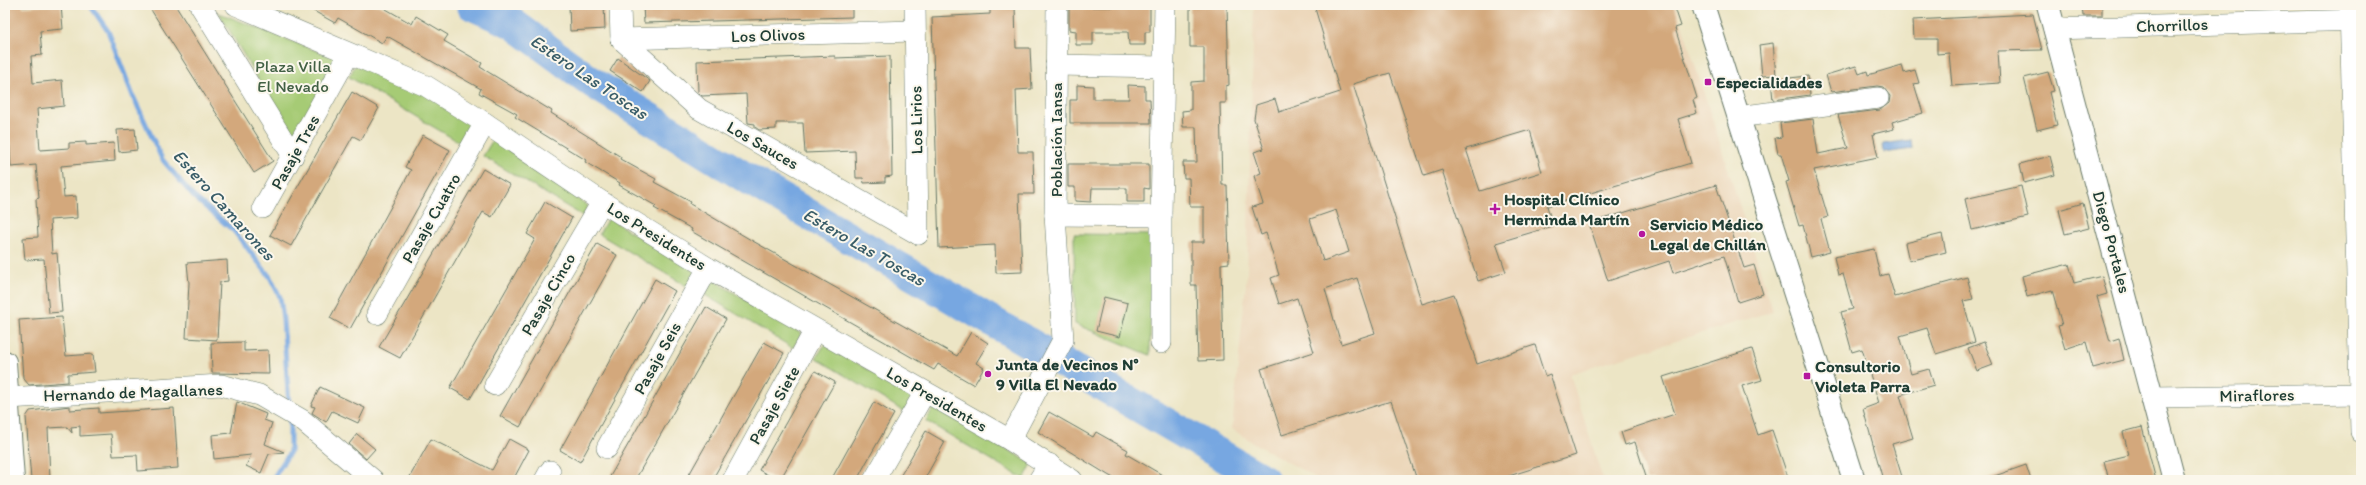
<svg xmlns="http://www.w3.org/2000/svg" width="2366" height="485" viewBox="0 0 2366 485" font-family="Itim,sans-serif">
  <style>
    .built { fill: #ecd7ba }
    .green { fill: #a6cb75; stroke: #628454 }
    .water { fill: #77a7e1; stroke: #4b728a }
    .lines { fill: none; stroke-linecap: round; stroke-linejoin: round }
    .stream { stroke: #77a7e1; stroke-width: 5 }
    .river { stroke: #77a7e1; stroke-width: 31 }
    .building { fill: #d3a87b; fill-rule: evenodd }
    .street-casing { stroke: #677867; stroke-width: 22 }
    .secondary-casing { stroke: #677867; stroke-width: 24 }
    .street { stroke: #fff; stroke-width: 21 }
    .secondary { stroke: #fff; stroke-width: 22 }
    .poi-dot { fill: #b5179e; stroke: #fbf7ec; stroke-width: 1.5 }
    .labels { text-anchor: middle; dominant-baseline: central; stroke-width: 4; stroke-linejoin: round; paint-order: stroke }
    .street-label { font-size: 17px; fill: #1f3d34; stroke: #fbf7ec }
    .park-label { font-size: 17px; fill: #416044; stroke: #fbf7ec }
    .poi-label { font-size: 17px; font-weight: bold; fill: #1f3d34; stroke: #fbf7ec; text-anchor: start }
    .water-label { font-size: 18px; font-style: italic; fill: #395d68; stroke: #fbf7ec }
  </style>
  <rect width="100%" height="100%" fill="#fbf7ec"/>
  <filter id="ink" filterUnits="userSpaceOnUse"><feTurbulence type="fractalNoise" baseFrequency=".025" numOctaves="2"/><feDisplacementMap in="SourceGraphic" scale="8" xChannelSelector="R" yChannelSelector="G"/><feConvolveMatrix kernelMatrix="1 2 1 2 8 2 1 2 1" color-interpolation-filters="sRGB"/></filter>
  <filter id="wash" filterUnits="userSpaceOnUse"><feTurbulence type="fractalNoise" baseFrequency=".012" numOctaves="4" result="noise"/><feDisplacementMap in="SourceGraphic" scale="16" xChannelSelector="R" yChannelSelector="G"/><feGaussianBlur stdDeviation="0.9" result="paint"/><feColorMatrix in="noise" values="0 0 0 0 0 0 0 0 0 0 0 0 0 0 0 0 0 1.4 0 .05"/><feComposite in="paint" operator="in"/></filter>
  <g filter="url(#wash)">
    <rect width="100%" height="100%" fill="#ece5c5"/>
    <polygon class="built" points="1254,5 1676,5 1773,311 1570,374 1603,480 1320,480 1257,445 1232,429 1247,273"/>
    <g class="green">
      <polygon points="219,13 338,59 294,140"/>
      <polygon points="356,64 423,91 476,123 464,145 349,77"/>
      <polygon points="494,138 588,206 583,216 483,156"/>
      <polygon points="608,218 696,272 688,287 599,234"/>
      <polygon points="1074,234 1152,235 1150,355 1075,324"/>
      <polygon points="713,280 802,334 793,348 705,295"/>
      <polygon points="825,344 914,397 905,412 816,358"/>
      <polygon points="934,406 1032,464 1024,479 926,421"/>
    </g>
    <polygon class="water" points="1911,140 1912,149 1884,153 1883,144"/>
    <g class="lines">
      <g class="stream">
        <polyline points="90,5 108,31 133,96 162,159 193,196 234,231 270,277 280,297 283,319 289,406"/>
        <polyline points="272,480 290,452 290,420"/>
      </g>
      <polyline class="river" points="472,5 512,23 593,83 748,179 1264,480"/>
    </g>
    <g id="blocks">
      <g class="building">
        <polygon points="5,5 23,5 23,7 61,5 63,29 40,31 42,55 31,56 33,83 62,80 64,106 37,109 40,150 69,148 69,143 86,142 86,145 114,143 115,161 61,166 64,197 76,196 77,218 50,220 52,254 57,253 62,312 49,313 44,259 25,260 23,238 38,237 36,199 39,198 36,165 11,167 9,137 6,137 5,124 5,85 10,85"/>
        <polygon points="148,5 175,5 273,161 254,173"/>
        <polygon points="303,5 379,5 412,24 416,16 448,35 444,41 482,63 480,67 552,111 551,113 621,157 620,159 656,179 654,182 691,202 690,204 751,240 957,356 971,332 988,343 976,363 984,368 974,385 938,364 934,370 691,231 692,229 654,208 656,206 619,185 620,183 585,162 586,160 515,117 517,114 479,93 481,89 387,36 382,43 338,18 335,23"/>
        <polygon points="569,5 604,5 605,29 570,31"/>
        <polygon points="643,5 852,5 852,17 644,23"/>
        <polygon points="990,5 1015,5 1016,48 1030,48 1032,89 1016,90 1018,152 1033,152 1034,194 1019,194 1022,272 996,273 995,245 939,248 932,17 990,14"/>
        <polygon points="1190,5 1227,5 1229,85 1226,86 1226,103 1220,103 1222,185 1227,185 1229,263 1221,264 1223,360 1198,361 1196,285 1191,285 1191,242 1204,242 1204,207 1190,207 1189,178 1184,178 1183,162 1197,162 1196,127 1183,127 1182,111 1191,110 1191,82 1204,81 1204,47 1190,47"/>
        <path d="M1314,5H1674L1681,26L1675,28L1697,98L1693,100L1697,113L1678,119L1691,163L1547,206L1553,226L1496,243L1506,272L1478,281L1442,170L1424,176L1390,73L1353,84L1422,304L1454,294L1477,364L1535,345L1545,376L1550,374L1576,455L1496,480H1417L1391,401L1282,435L1261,369L1314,352L1297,298L1279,304L1271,278L1279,275L1266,233L1261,235L1252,207L1263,204L1254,176L1261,173L1254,152L1264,149L1254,119L1256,105L1275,99L1279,112L1340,92ZM1530,130L1542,172L1480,191L1466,149ZM1336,210L1349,252L1323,261L1310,219ZM1357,278L1375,333L1341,344L1325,289Z"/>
        <polygon points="2082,5 2102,5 2102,16 2083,16"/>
        <polygon points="1069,7 1150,7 1150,32 1145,32 1145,45 1129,45 1128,32 1093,32 1093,45 1076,45 1076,31 1069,30"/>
        <polygon points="2033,14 2042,50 1998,51 2000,83 1952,86 1949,53 1937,54 1937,39 1914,39 1913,20"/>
        <polygon points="1773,43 1776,75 1762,76 1759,45"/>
        <polygon points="835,56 835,58 890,56 892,176 885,177 885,182 864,183 863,178 856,178 855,151 805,153 803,123 776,123 776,129 759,130 755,127 755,124 748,123 746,94 702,96 698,92 697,61"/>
        <polygon points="618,58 650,81 643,92 610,71"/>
        <polygon points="1902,65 1904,73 1915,70 1919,83 1914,84 1923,113 1892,122 1894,129 1873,134 1878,157 1814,170 1828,217 1821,219 1830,252 1811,257 1803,225 1799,226 1786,182 1789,181 1781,154 1778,154 1775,138 1782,137 1780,123 1813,119 1818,154 1848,148 1838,115 1880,110 1889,103 1890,96 1883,87 1877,86 1831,92 1826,75 1856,66 1859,74 1867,71 1868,75"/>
        <polygon points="2048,72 2054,91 2049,92 2057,125 2037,130 2024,78"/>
        <polygon points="1808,76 1810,95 1773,100 1771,80"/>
        <polygon points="1077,85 1093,86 1093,99 1129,99 1128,85 1145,86 1145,99 1150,99 1151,123 1070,123 1070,100 1077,100"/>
        <polygon points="352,92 379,108 361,140 353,136 291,246 270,235"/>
        <polygon points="135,129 137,150 119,152 117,130"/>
        <polygon points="423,135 450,150 350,329 330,318 411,170 405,167"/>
        <polygon points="2050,156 2055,175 2024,183 2020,164"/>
        <polygon points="1068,164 1149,164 1149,189 1144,188 1144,202 1127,202 1127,188 1092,188 1091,202 1075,201 1075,187 1068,187"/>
        <polygon points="483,169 510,185 492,217 483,212 400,358 379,347"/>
        <polygon points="1716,185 1744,268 1754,265 1763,294 1738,302 1724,256 1673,273 1669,261 1608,281 1589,223"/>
        <polygon points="2021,186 2028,217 1972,230 1965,199"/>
        <polygon points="545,202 572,218 470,399 450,388 535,239 527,234"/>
        <polygon points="2083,203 2089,228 2065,234 2059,210"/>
        <polygon points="1942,234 1946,252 1909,261 1905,243"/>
        <polygon points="597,244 617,255 520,427 500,416"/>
        <polygon points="1874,249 1880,276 1888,274 1895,297 1967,277 1973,299 1963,301 1975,342 1936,354 1927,328 1900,336 1911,374 1929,369 1934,385 1900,395 1913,438 1892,444 1903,480 1883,480 1863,409 1879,403 1862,349 1852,352 1841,312 1853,309 1843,274 1838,275 1834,257"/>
        <polygon points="227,260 228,281 220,282 217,340 186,338 189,283 187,263"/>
        <polygon points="2069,264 2074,283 2102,276 2107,294 2097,297 2110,341 2119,338 2124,360 2093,368 2086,342 2065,349 2058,326 2062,325 2052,290 2027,297 2022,276"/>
        <polygon points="655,279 675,291 580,462 560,450"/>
        <polygon points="1104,297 1128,303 1120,337 1096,331"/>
        <polygon points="706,307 726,319 635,480 608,480"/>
        <polygon points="62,317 66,356 93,354 95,372 68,374 68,382 29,385 23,378 19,320"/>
        <polygon points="244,342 244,351 268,350 269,374 212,373 211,343"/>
        <polygon points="764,342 784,353 770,378 712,480 686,480"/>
        <polygon points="1984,342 1993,365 1977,371 1968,348"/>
        <polygon points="1752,349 1762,380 1742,386 1758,435 1772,430 1789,480 1647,480 1635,442 1625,445 1621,432 1675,414 1663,377"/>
        <polygon points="815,371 835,382 780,480 777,480 759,470"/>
        <polygon points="320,387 365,408 358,423 332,411 326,422 312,413 315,407 311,406"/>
        <polygon points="237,402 266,414 264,420 272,423 265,444 284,452 269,454 261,473 246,466 251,455 214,459 212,435 231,433"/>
        <polygon points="874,402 894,414 866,463 857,480 831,480"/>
        <polygon points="70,406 70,410 99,408 99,413 174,408 178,468 138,471 137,455 113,456 111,434 80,436 80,426 71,427 72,433 67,427 48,428 50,480 31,480 26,417 30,411"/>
        <polygon points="1049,412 1093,437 1096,432 1128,450 1126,454 1171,480 1117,480 1108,475 1038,432"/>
        <polygon points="2142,427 2156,480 2109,480 2104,461 2129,455 2123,432"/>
        <polygon points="926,431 945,442 924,480 898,480"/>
        <polygon points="357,434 375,449 366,459 349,444"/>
        <polygon points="431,439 492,470 509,439 529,450 513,480 408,480"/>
        <polygon points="2026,465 2031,480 1990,480 1989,478"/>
      </g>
    </g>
  </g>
  <g filter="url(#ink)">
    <use href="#blocks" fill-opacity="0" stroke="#677867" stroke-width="1"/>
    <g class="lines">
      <g class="street-casing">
        <g id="street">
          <polyline points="200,5 293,156"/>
          <polyline points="236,5 426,86 485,123 602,202 708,268 1010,440 1072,480"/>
          <polyline points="620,5 621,39"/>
          <polyline points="915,5 918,234"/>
          <polyline points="2350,5 2361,432"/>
          <polyline points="2054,29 2361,20"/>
          <polyline points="621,39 699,109 918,234"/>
          <polyline points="621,39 915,31"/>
          <polyline points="1056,65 1164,67"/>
          <polyline points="1738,117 1878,98"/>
          <polyline points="263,208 349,54"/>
          <polyline points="1055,215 1161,216"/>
          <polyline points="377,314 485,123"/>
          <polyline points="1161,343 1161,216 1165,5"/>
          <polyline points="495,385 602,202"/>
          <polyline points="2153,397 2361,394"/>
          <polyline points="8,398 221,385 259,395 302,420 373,480"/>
          <polyline points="1010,440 1063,340 1055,215 1057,5"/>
          <polyline points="607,448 708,268"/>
          <polyline points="545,480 550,471"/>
          <polyline points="733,480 815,330"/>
          <polyline points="874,480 925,392"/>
          <polyline points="1039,480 1049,464"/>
        </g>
      </g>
      <g class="secondary-casing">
        <g id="secondary">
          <polyline points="1703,5 1854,480"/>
          <polyline points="2048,5 2174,480"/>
          <polyline points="5,362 13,480"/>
        </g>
      </g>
      <use href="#street" class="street"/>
      <use href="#secondary" class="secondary"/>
    </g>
  </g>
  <g class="poi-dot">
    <rect x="1704" y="78" width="8" height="8" rx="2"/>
    <path d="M1493 203h4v4h4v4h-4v4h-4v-4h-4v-4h4z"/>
    <circle cx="1642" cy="234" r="4"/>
    <circle cx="988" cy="374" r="4"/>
    <rect x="1803" y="372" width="8" height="8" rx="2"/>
  </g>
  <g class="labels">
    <g class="street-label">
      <text transform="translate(2172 25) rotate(-2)">Chorrillos</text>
      <text transform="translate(768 35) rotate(-2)">Los Olivos</text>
      <text transform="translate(916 120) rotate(-91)">Los Lirios</text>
      <text transform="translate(1056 140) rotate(-90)">Población Iansa</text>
      <text transform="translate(763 145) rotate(30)">Los Sauces</text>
      <text transform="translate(295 152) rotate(-61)">Pasaje Tres</text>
      <text transform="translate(431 218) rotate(-60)">Pasaje Cuatro</text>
      <text transform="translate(657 236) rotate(32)">Los Presidentes</text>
      <text transform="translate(2112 242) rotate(75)">Diego Portales</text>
      <text transform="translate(548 294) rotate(-60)">Pasaje Cinco</text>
      <text transform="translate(657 358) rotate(-61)">Pasaje Seis</text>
      <text transform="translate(133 392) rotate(-2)">Hernando de Magallanes</text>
      <text transform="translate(2257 395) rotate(-1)">Miraflores</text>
      <text transform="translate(937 399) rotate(30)">Los Presidentes</text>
      <text transform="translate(774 405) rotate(-61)">Pasaje Siete</text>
    </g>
    <g class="park-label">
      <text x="293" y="66">Plaza Villa<tspan x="293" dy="20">El Nevado</tspan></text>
    </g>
    <g class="poi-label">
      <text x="1716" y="82">Especialidades</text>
      <text x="1504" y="199">Hospital Clínico<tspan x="1504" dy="20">Herminda Martín</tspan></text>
      <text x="1650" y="224">Servicio Médico<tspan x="1650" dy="20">Legal de Chillán</tspan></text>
      <text x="996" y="364">Junta de Vecinos N°<tspan x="996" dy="20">9 Villa El Nevado</tspan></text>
      <text x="1815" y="366">Consultorio<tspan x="1815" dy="20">Violeta Parra</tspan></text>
    </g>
    <g class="water-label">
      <text transform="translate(589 77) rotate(34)">Estero Las Toscas</text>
      <text transform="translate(224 205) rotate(48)">Estero Camarones</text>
      <text transform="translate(864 247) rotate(30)">Estero Las Toscas</text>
    </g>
  </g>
  <rect width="2366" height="485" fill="none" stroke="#fbf7ec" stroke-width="20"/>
</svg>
